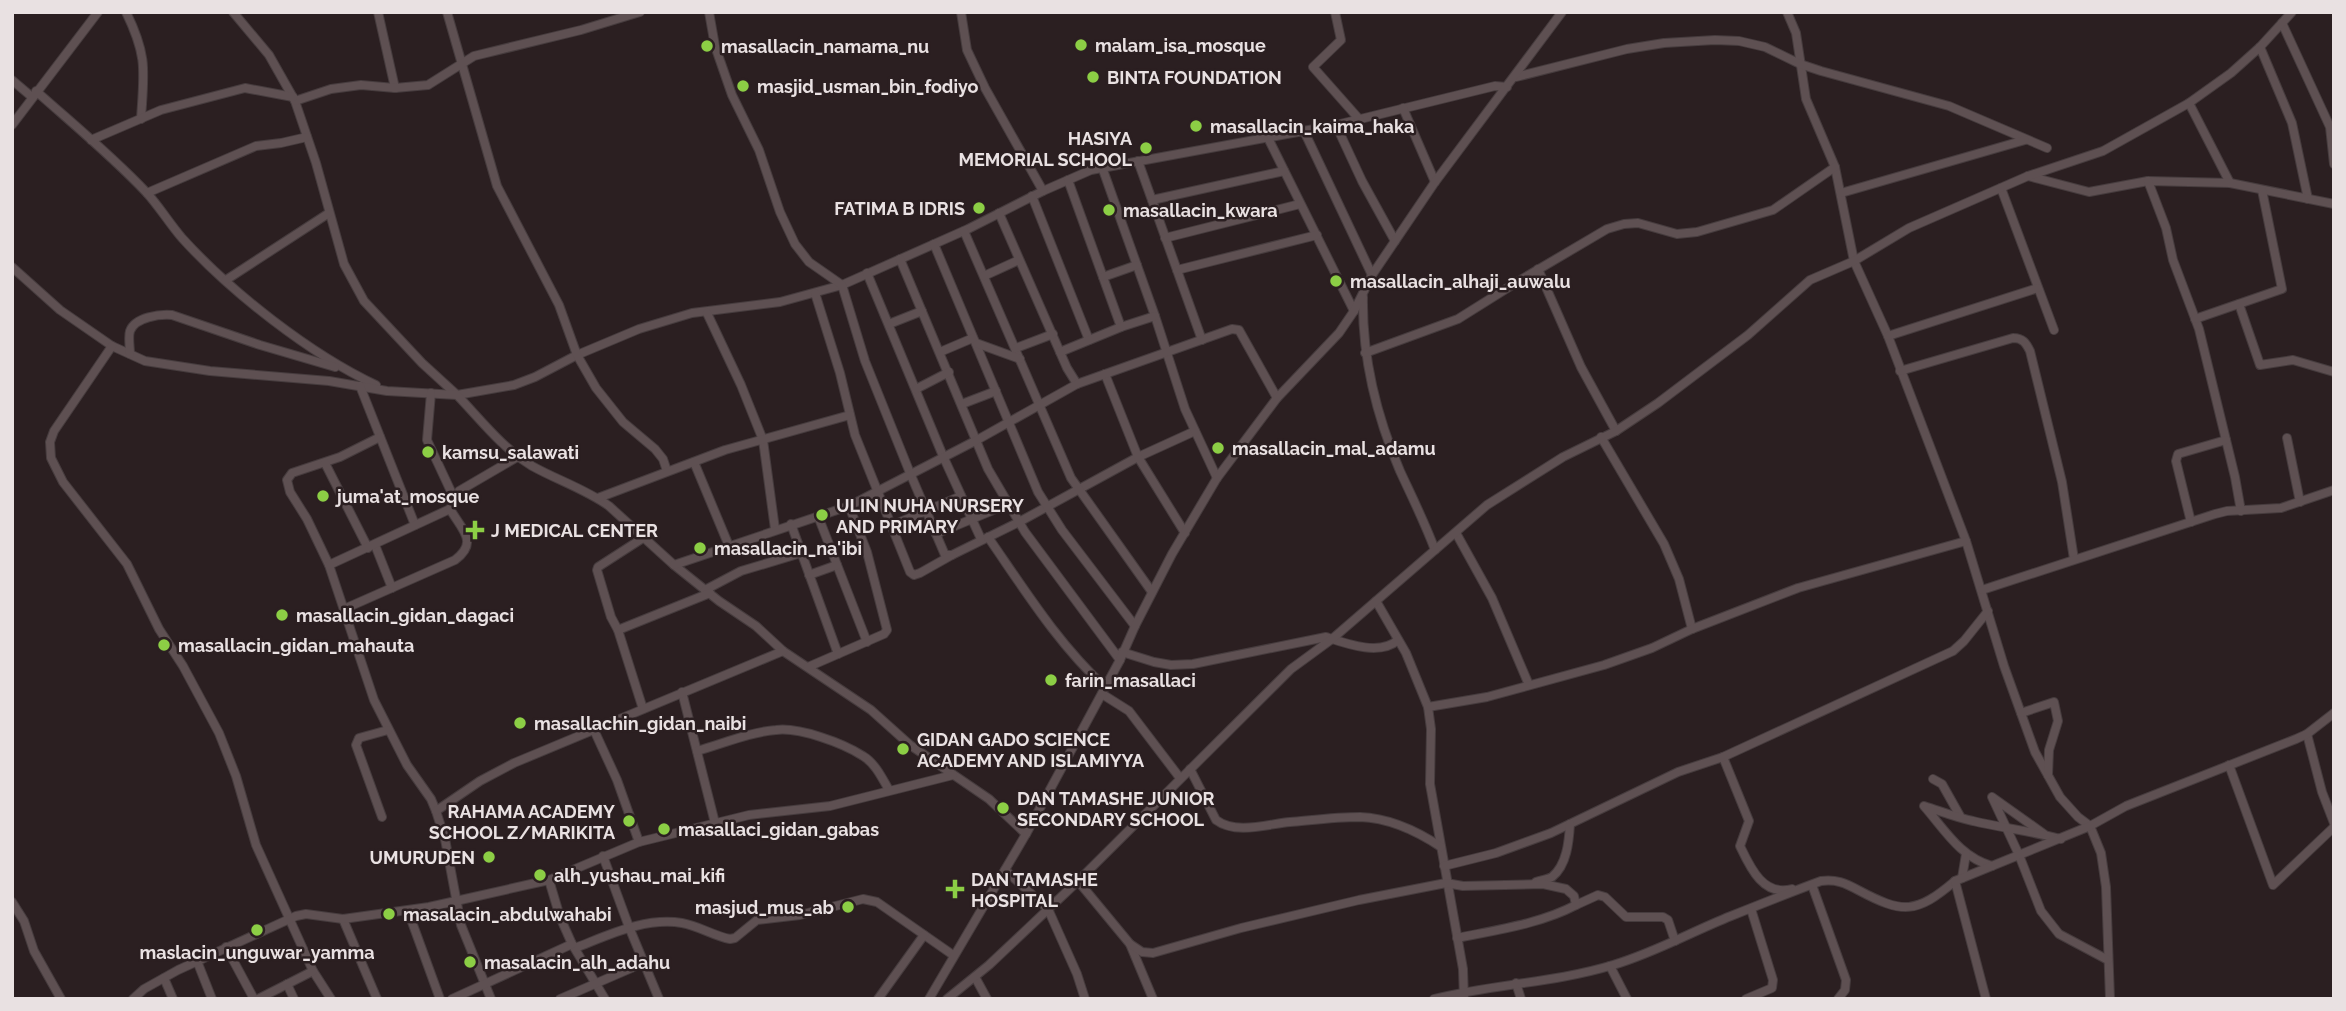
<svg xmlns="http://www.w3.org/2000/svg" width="2346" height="1011" viewBox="0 0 2346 1011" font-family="Raleway,sans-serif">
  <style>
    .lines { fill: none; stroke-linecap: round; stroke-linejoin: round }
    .minor-casing { stroke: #463c3e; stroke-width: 10 }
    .minor { stroke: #5e5052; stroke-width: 8 }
    .poi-dot { fill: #8cce45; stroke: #2b1f21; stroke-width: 2.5 }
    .labels { text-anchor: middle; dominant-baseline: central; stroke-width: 5; stroke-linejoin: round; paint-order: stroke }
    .poi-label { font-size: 18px; font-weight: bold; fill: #e9e1e2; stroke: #2b1f21; text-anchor: start }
  </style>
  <rect width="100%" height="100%" fill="#2b1f21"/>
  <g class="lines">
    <g class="minor-casing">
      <g id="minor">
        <path d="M126,12C148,57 144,71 141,119"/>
        <polyline points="233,12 269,55 295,101 316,163 344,264 364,301 422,363 457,395 514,385 535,377 577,355 639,329 692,313 780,302 842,285 968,229 1043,191 1091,170 1336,125 1495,86 1507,87"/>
        <polyline points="378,12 395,88"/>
        <polyline points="447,12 497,186 559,305 577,355 596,388 623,422 655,449 663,459 667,471"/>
        <polyline points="709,12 715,46 732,95 759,150 780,212 795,244 809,262 842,285 865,361 910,473 945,555 952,555 1019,522 1138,457 1195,431"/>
        <polyline points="961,12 967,50 985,88 1043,191"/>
        <polyline points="1335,12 1341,40 1313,67 1359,119"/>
        <polyline points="1787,12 1796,33 1806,99 1835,167 1854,261 1888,336 1966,541 2004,666 2035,752 2060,797 2078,817 2090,826 2101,853 2106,887 2110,999"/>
        <polyline points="2282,23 2330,127 2334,164"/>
        <polyline points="2260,47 2292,123 2308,199"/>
        <polyline points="1516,77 1627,49 1664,43 1715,40 1739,41 1765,47 1800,64 1821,71 1949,106 2047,148"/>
        <polyline points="12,80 32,97"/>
        <path d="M36,91C73,124 112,156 146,192C159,206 169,223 182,238C231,292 310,354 376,385"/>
        <polyline points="295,101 331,89 361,85 395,88 428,85 474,56 581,30 640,12"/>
        <polyline points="2189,103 2230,183"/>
        <polyline points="1403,108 1435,182"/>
        <polyline points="12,125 98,12"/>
        <polyline points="1336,125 1362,181 1395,241"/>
        <polyline points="1304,131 1372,275"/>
        <polyline points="1268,138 1354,311"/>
        <polyline points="91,140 161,110 245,88 293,97"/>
        <polyline points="1138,161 1202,340"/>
        <polyline points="1102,167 1155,316 1185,409 1217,478"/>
        <polyline points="2028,176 2089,192 2148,181 2230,183 2334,204"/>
        <polyline points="1068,180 1121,327"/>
        <polyline points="2148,181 2166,228 2173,260 2199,329 2235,477 2241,511"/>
        <polyline points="2001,188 2054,330"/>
        <polyline points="147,193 256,146 281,143 307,137"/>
        <polyline points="1841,193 2025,140"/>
        <polyline points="1032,196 1089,340"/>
        <polyline points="1152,200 1284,171"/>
        <polyline points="999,213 1067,368 1077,384"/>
        <polyline points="964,231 1071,478 1152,592"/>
        <polyline points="1165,238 1300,204"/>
        <polyline points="934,244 1038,492 1062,530 1135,626"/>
        <polyline points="900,259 988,469 1025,532 1120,660"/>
        <path d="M12,267L60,310L112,346L145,361L210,371L329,381L387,391L457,395C481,420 502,448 532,466C557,480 585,489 609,506L674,565L719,601L756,626L783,651L871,710L910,745L989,799L1026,834"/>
        <polyline points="1538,269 1581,367 1616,431"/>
        <polyline points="1177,270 1317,235"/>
        <polyline points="867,273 943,456 981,539"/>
        <polyline points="984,276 1019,260"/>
        <polyline points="1103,277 1137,265"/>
        <polyline points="226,280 329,213"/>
        <polyline points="815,293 840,373 855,435 910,572 914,575 920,573 952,555"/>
        <path d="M1363,297C1362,357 1376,415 1400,471C1412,497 1425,523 1435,550"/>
        <polyline points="2239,304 2260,365 2293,360 2334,372"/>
        <polyline points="707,313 741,385 763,440 775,529"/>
        <polyline points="2195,319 2282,289 2262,190"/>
        <polyline points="889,324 922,311"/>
        <polyline points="1888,336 2038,288"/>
        <polyline points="976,343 1020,359"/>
        <polyline points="112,346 54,431 50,442 51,458 63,482 127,564 159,629 183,666 219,733 236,776 256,845 313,971 331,999"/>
        <polyline points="1016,348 1053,334"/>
        <polyline points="940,352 973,338"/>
        <polyline points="1060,352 1121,327 1155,316"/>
        <polyline points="1365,353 1458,319 1517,282 1607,229 1624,224 1638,223 1677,234 1697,232 1773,210 1835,167"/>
        <path d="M130,354C130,347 128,337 130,331C135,317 160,314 172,315L260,345L335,367"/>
        <path d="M1900,371L2013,338C2023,338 2026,343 2030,351L2062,482L2074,559"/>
        <polyline points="1105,374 1138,457 1185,533"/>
        <polyline points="360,386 415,525"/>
        <polyline points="916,389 949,372"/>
        <polyline points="431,393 427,440 455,500"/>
        <polyline points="962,404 996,391"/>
        <polyline points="380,437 340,457 292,473 287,480 290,492 307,519 329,565 374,700 407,765 431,799 436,811 445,839 461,925 491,999"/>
        <polyline points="1601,437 1664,544 1679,579 1692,629"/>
        <polyline points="2287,438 2300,502"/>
        <polyline points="694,462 729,546"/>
        <polyline points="325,463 368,548"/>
        <polyline points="598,498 725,450 850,415"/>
        <polyline points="818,516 867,642"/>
        <polyline points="2191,522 2176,461 2178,454 2226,440"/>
        <polyline points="791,524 838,654"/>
        <polyline points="893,525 961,496"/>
        <polyline points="1456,533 1492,598 1529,685"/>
        <polyline points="936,534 1008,504"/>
        <path d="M988,537C1024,589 1058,644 1105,687"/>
        <polyline points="643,538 598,567 597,570 611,617 618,630 643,709"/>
        <polyline points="375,545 392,588"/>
        <polyline points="329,565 450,509 459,491 519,456"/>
        <polyline points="674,565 849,506 977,440 1077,384 1232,329 1239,330 1277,398"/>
        <polyline points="809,575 837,565"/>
        <polyline points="705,590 741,571 801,553"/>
        <polyline points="1982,590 2215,514 2227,511 2281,508 2334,490"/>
        <polyline points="1376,601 1406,653 1428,707 1431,729 1430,784 1463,969 1464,999"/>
        <path d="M344,609L455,560C479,542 462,530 450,509"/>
        <polyline points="618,630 710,593"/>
        <path d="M1122,652L1154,662L1171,665L1193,664L1326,637C1347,644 1380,656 1398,640"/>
        <polyline points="808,667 884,634 887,630 867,552 849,506"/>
        <polyline points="682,692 715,823"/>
        <polyline points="1102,694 1129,711 1180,778"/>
        <polyline points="1428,707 1487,697 1604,665 1652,648 1692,629 1798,588 1966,541"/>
        <polyline points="2021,713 2054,702 2058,721 2049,750 2048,775"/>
        <polyline points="594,730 617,780 639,842"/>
        <polyline points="2307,734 2322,792 2334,823"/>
        <path d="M697,751C722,744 750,732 776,730C799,727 843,743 863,756C875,763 882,778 889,790"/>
        <path d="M1723,757L1749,821L1740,846C1750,867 1763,897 1792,889"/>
        <polyline points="2229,765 2273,885 2334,827"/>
        <path d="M1190,769L1216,820C1236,835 1268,824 1290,822C1313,820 1337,817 1360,817C1389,818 1417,831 1441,847"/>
        <polyline points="1933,779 1942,784 1960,816"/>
        <polyline points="436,811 480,781 514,763 783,651"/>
        <polyline points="382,817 356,745 359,738 388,730"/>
        <polyline points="2044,834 1992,797 2019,855 2041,911 2059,934 2108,960"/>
        <polyline points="603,856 629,927 659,999"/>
        <polyline points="1444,866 1496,853 1551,833 1678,772 1723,757 1953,651 1964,641 1988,611"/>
        <path d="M1992,866C1960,857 1945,830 1924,806C1940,811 1957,818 1973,821C2002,828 2031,831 2061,839"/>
        <polyline points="1005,870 1048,909 1077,974 1085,999"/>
        <polyline points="1962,878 1966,854"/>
        <polyline points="549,880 560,917 572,944 605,999"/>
        <polyline points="1078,881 1130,944 1153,999"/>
        <path d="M1536,882C1541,880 1549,879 1552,877C1567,865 1569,841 1570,824"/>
        <polyline points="1812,885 1846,980 1845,990 1838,999"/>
        <polyline points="12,902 24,921 34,951 61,999"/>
        <polyline points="1576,905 1598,895 1605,897 1626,917 1663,917 1668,920 1675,941"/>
        <polyline points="408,911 440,999"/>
        <polyline points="343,919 377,999"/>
        <path d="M1130,944L1142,952L1153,953L1241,928L1359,900L1446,883L1463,886L1543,884L1566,889L1574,896L1576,905C1540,924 1496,930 1457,938"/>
        <polyline points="226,947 254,999"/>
        <path d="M575,948C609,935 645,917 682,923C699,926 714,936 730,939L735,938L757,920L800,915L863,899L877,902L953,955"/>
        <polyline points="197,961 212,999"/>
        <polyline points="1610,966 1627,999"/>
        <polyline points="975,977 987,999"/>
        <polyline points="164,978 173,999"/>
        <polyline points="1516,983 1521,999"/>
        <polyline points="287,984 294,999"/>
        <polyline points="133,999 144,989 178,970 296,916 306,914 343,919 429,907 549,880 639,842 749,815 830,806 953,775"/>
        <polyline points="258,999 313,971"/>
        <polyline points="452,999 572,944"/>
        <polyline points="560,999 643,963"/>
        <polyline points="878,999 924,935"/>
        <polyline points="929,999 1026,834 1120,660 1135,626 1172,554 1217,478 1277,398 1339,333 1354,311 1372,275 1435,182 1562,12"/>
        <polyline points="947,999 989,965 1078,881 1291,669 1332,639 1487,505 1563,457 1616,431 1658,403 1748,335 1810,280 1854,261 1909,228 2028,176 2103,151 2189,103 2231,73 2260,47 2292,12"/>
        <path d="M1434,999C1493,984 1554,983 1613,965C1654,953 1691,932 1731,916C1761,904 1791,892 1821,881C1836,879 1845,883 1858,890C1903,914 1916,914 1955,881"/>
        <polyline points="1746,999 1772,988 1773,980 1751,909"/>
        <polyline points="1986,999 1955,881 2090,826 2126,806 2296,739 2307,734 2334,713"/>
      </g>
    </g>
    <use href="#minor" class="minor"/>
  </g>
  <g class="poi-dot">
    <circle cx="1081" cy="45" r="7"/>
    <circle cx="707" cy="46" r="7"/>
    <circle cx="1093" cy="77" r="7"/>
    <circle cx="743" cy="86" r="7"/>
    <circle cx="1196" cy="126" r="7"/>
    <circle cx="1146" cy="148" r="7"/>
    <circle cx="979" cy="208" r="7"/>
    <circle cx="1109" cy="210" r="7"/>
    <circle cx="1336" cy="281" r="7"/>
    <circle cx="1218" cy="448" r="7"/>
    <circle cx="428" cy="452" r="7"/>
    <circle cx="323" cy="496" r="7"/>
    <circle cx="822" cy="515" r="7"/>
    <path d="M471.5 519.5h7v7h7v7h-7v7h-7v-7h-7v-7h7z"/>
    <circle cx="700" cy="548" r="7"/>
    <circle cx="282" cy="615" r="7"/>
    <circle cx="164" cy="645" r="7"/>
    <circle cx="1051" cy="680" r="7"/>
    <circle cx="520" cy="723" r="7"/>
    <circle cx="903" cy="749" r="7"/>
    <circle cx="1003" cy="808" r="7"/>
    <circle cx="629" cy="821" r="7"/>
    <circle cx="664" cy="829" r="7"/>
    <circle cx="489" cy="857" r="7"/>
    <circle cx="540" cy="875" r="7"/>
    <path d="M951.5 878.5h7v7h7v7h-7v7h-7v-7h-7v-7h7z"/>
    <circle cx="848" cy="907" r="7"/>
    <circle cx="389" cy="914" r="7"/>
    <circle cx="257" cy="930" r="7"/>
    <circle cx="470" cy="962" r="7"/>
  </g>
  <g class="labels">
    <g class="poi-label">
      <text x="1095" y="45">malam_isa_mosque</text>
      <text x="721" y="46">masallacin_namama_nu</text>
      <text x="1107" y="77">BINTA FOUNDATION</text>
      <text x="757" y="86">masjid_usman_bin_fodiyo</text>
      <text x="1210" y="126">masallacin_kaima_haka</text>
      <text x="1132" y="138" text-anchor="end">HASIYA<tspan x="1132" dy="21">MEMORIAL SCHOOL</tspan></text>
      <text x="965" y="208" text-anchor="end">FATIMA B IDRIS</text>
      <text x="1123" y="210">masallacin_kwara</text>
      <text x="1350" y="281">masallacin_alhaji_auwalu</text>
      <text x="1232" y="448">masallacin_mal_adamu</text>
      <text x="442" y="452">kamsu_salawati</text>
      <text x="337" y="496">juma'at_mosque</text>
      <text x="836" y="505">ULIN NUHA NURSERY<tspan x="836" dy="21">AND PRIMARY</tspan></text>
      <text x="491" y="530">J MEDICAL CENTER</text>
      <text x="714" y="548">masallacin_na'ibi</text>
      <text x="296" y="615">masallacin_gidan_dagaci</text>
      <text x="178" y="645">masallacin_gidan_mahauta</text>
      <text x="1065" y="680">farin_masallaci</text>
      <text x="534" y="723">masallachin_gidan_naibi</text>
      <text x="917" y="739">GIDAN GADO SCIENCE<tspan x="917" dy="21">ACADEMY AND ISLAMIYYA</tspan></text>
      <text x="1017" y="798">DAN TAMASHE JUNIOR<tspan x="1017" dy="21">SECONDARY SCHOOL</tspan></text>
      <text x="615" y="811" text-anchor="end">RAHAMA ACADEMY<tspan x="615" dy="21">SCHOOL Z/MARIKITA</tspan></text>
      <text x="678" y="829">masallaci_gidan_gabas</text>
      <text x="475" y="857" text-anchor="end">UMURUDEN</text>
      <text x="554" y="875">alh_yushau_mai_kifi</text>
      <text x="971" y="879">DAN TAMASHE<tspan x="971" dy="21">HOSPITAL</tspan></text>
      <text x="834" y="907" text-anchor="end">masjud_mus_ab</text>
      <text x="403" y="914">masalacin_abdulwahabi</text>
      <text x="257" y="952" text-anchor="middle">maslacin_unguwar_yamma</text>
      <text x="484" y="962">masalacin_alh_adahu</text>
    </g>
  </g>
  <rect width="2346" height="1011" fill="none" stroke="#e9e1e2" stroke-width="28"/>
</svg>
